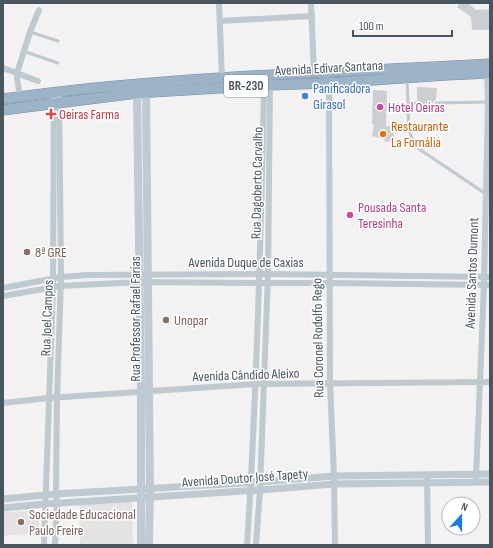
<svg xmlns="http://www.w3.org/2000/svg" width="493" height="548" viewBox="0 0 493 548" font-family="'Sofia Sans Condensed',sans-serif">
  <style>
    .education { fill: #e4e2e3 }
    .building { fill: #cbced3 }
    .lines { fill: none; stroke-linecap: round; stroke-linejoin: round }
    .trunk-casing { stroke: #7590ab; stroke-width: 11 }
    .service { stroke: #bfc9d0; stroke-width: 3 }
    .minor { stroke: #bfc9d0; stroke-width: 6 }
    .tertiary { stroke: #bfc9d0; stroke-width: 7 }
    .secondary { stroke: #bfcad4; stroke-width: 8 }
    .trunk { stroke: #9db3c7; stroke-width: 10 }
    .shop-dot { fill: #3f7fe0; stroke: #fff; stroke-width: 1.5 }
    .hotel-dot { fill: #d1479c; stroke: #fff; stroke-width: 1.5 }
    .health-dot { fill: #e0444e; stroke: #fff; stroke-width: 1.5 }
    .food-dot { fill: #e8710a; stroke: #fff; stroke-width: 1.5 }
    .education-dot { fill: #8d6e63; stroke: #fff; stroke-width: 1.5 }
    .labels { text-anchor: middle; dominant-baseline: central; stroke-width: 3; stroke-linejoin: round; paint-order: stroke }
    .shield { fill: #fff; stroke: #80888f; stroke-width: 1 }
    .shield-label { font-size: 13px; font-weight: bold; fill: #49555f }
    .street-label { font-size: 14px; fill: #49555f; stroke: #fff }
    .shop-label { font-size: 14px; fill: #366cbe; stroke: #fff; text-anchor: start }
    .hotel-label { font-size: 14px; fill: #b23c85; stroke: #fff; text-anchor: start }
    .health-label { font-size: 14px; fill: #be3a42; stroke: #fff; text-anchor: start }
    .food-label { font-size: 14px; fill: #c56008; stroke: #fff; text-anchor: start }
    .education-label { font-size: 14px; fill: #785e54; stroke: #fff; text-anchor: start }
  </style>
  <rect width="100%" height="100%" fill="#f3f1f1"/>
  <g class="education">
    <polygon points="79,502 132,502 133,545 80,545"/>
    <polygon points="39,511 39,533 3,536 3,512"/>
  </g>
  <g class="building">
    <polygon points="460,3 468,3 476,10 490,9 490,30 472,30 471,17 457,7"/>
    <polygon points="417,87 437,88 436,100 434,101 433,103 434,105 436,106 436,113 416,112 416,106 419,103 418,101 417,100"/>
    <polygon points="373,90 387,91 386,126 390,126 394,131 394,141 385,142 384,139 372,136 374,124 372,124"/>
  </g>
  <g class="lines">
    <g class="trunk-casing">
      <g id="trunk">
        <path d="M3,99C164,76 328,73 490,64"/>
        <polyline points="3,110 137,93 270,85 329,83 447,75 490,73"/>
      </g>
    </g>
    <g class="service">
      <polyline points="30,32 58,41"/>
      <polyline points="23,51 58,63"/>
      <polyline points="407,79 408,103 416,103"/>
      <path d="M408,103C409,120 406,135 419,149L486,194"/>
      <polyline points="436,103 488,102"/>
    </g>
    <g class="minor">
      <polyline points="219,3 222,78"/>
      <polyline points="311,3 314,73"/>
      <polyline points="220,21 312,16"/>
      <polyline points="3,68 38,81"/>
      <polyline points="329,83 330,384 334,476 335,545"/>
      <polyline points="20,97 17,78 18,70 30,32 39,10"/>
      <polyline points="3,288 61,277 88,275 268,274 490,277"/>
      <polyline points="3,296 60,286 140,282 260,283 330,283 490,285"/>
      <polyline points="3,403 49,398 256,384 490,382"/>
      <polyline points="427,475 428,545"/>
      <polyline points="476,478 484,285 488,102 487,71"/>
      <polyline points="44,545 53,287 54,92"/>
      <polyline points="55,545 57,504 56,494 57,398 61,277 59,91"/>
      <path d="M247,545C257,392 261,239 264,85"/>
      <polyline points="256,545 260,490 268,274 270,85"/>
    </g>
    <g class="tertiary">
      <polyline points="3,499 56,494 260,482 334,476 490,474"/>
      <polyline points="3,508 45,504 260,490 334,484 490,482"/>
    </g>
    <g class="secondary">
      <polyline points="137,93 141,392 141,545"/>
      <polyline points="146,93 150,489 149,545"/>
    </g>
    <use href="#trunk" class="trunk"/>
  </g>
  <circle class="shop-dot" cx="305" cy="96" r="4"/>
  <g class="hotel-dot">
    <circle cx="380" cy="107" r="4"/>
    <circle cx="350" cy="215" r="4"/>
  </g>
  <path class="health-dot" d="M49 108h4v4h4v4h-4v4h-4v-4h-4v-4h4z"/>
  <circle class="food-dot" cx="383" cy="134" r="4"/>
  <g class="education-dot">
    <circle cx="27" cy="252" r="4"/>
    <circle cx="166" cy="320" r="4"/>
    <circle cx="21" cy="522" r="4"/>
  </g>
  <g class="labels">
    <rect class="shield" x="224" y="75" width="44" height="22" rx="3"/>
    <g class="shield-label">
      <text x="246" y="86">BR-230</text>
    </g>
    <g class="street-label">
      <text transform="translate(329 68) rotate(-3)">Avenida Edivar Santana</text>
      <text transform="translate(257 183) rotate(-89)">Rua Dagoberto Carvalho</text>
      <text x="246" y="262">Avenida Duque de Caxias</text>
      <text transform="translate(472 273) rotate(-88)">Avenida Santos Dumont</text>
      <text transform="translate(47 318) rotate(-88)">Rua Joel Campos</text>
      <text transform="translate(135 319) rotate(-90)">Rua Professor Rafael Farias</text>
      <text transform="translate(318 338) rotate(-91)">Rua Coronel Rodolfo Rego</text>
      <text transform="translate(246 375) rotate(-2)">Avenida Cândido Aleixo</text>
      <text transform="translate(245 478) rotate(-4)">Avenida Doutor José Tapety</text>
    </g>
    <g class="shop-label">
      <text x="313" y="88">Panificadora<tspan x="313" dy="16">Girasol</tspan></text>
    </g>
    <g class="hotel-label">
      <text x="388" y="107">Hotel Oeiras</text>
      <text x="358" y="207">Pousada Santa<tspan x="358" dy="16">Teresinha</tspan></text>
    </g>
    <g class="health-label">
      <text x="59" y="114">Oeiras Farma</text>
    </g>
    <g class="food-label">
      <text x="391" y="126">Restaurante<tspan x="391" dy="16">La Fornália</tspan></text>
    </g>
    <g class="education-label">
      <text x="35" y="252">8ª GRE</text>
      <text x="174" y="320">Unopar</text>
      <text x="29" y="514">Sociedade Educacional<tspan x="29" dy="16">Paulo Freire</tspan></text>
    </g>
  </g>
  <rect width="493" height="548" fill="none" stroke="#49555f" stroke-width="8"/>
  <g transform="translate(461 516) rotate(21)"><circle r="19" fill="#ffffff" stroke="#b6bbbf"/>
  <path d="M0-3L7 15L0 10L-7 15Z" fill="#1a78e4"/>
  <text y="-6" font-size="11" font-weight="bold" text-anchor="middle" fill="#49555f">N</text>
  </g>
  <path d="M353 30v6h99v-6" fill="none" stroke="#49555f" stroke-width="2"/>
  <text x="359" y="30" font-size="12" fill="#49555f" stroke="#ffffff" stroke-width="3" paint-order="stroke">100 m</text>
</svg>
